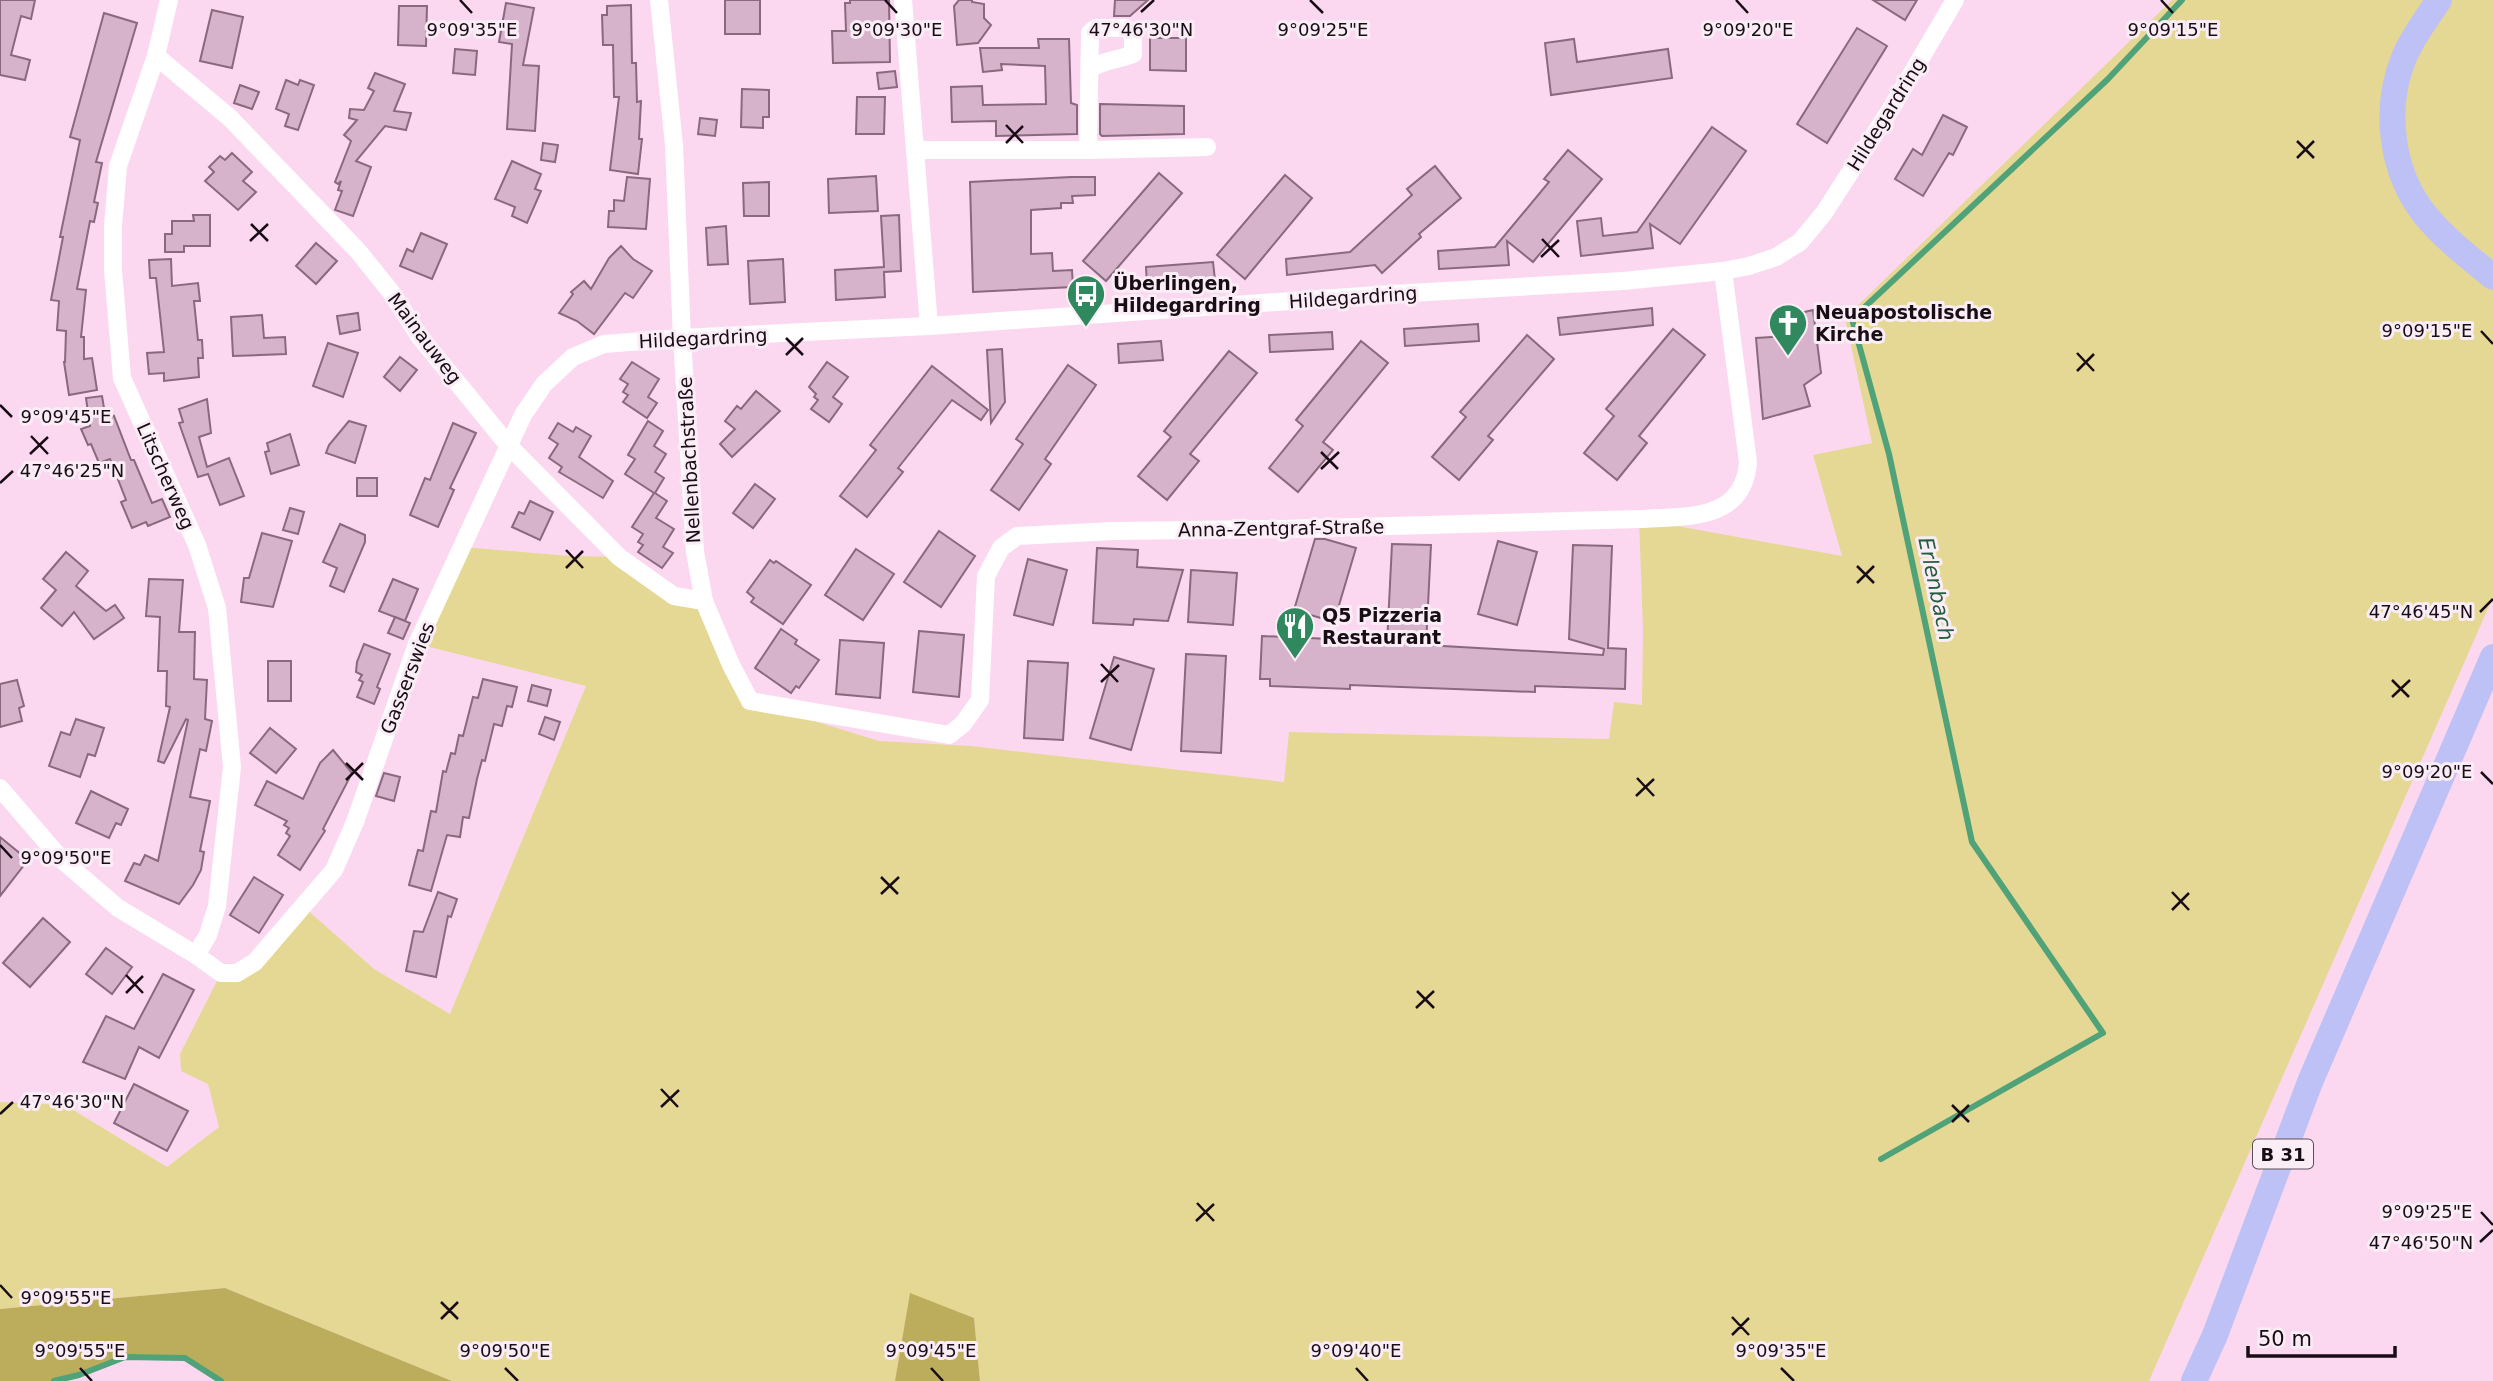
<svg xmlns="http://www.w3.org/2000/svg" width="2493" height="1381" viewBox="0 0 2493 1381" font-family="'DejaVu Sans',sans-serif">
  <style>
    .green { fill: #e5d894 }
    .forest { fill: #bcad5c }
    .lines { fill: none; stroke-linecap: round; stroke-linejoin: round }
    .stream { stroke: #50a278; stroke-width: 6 }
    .building { fill: #d6b3ca; stroke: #89697e; stroke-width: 2 }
    .minor { stroke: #fff; stroke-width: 18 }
    .primary { stroke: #bdc1f5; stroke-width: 26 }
    .ticks { fill: none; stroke: #180c15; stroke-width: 2.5 }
    .labels { text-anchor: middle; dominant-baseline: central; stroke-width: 6; stroke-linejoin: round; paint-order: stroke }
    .shield { fill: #fbedf6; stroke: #5c5058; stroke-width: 2 }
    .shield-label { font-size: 18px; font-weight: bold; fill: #180c15 }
    .street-label { font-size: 19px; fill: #180c15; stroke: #fbedf6 }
    .poi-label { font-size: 19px; font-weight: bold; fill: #180c15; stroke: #fbedf6; text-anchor: start }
    .water-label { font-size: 21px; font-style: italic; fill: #225f41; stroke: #fbedf6 }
    .ticks-label { font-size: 18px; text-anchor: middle; fill: #180c15; stroke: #fbedf6; stroke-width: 6; stroke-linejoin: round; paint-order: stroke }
  </style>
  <rect width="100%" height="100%" fill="#fcd8f0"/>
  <polygon class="green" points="2172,0 2493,0 2493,597 2149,1381 980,1381 974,1318 910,1294 895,1381 452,1381 225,1288 0,1309 0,1102 65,1105 167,1167 219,1127 208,1084 181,1071 180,1054 221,973 237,973 304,907 374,969 450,1014 586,686 417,644 463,547 570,556 619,557 646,578 704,601 750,701 879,741 971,746 1284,782 1289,732 1609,739 1614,702 1642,705 1643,630 1639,519 1842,556 1813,455 1872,443 1845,318"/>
  <g class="forest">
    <polygon points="225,1288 452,1381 221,1381 185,1358 125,1357 79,1375 54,1381 0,1381 0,1309"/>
    <polygon points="910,1293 974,1318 980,1381 895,1381"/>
  </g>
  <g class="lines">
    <g class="stream">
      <polyline points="1881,1159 2103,1033 1972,842 1889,454 1852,319 2108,79 2182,0"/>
      <polyline points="54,1381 79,1375 125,1357 185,1358 221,1381"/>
    </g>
  </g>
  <g class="building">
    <polygon points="0,0 35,0 31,19 21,16 11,55 30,60 25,80 0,75"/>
    <rect x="725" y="0" width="35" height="34"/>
    <polygon points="850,0 889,0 890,62 833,63 832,31 846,31 845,3 850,3"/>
    <polygon points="959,0 972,0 972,2 984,4 984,18 991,25 978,43 957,45 954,6"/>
    <polygon points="1115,0 1148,0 1130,16 1114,16"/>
    <polygon points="1873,0 1917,0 1905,20"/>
    <polygon points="506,3 534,8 523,65 539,66 535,131 507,129 512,44 499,42"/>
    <polygon points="631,5 632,63 636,63 637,102 641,101 639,139 642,139 638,174 610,170 619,97 614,97 613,45 603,45 602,15 607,15 607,6"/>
    <polygon points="399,6 427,6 426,46 398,45"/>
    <polygon points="212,10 243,17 232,68 200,61"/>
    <polygon points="104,13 137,23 96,162 102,163 94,202 98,203 94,222 90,221 77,289 86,290 81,337 84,337 84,359 92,358 97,390 69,395 64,362 65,362 66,331 57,330 59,301 51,300 63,237 60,237 80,140 70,137"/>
    <polygon points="1857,28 1887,46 1827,143 1797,124"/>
    <polygon points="1150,38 1186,38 1186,71 1150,70"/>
    <polygon points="1038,39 1069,39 1071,103 1077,105 1077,134 996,136 996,121 952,122 951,87 982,86 983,105 1046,104 1045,66 1001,64 1002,70 983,72 980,48 1039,48"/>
    <polygon points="1574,39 1577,62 1668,49 1672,78 1551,95 1545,43"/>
    <polygon points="455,49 477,51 475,75 453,73"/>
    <polygon points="895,71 897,87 879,89 877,73"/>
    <polygon points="375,73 405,84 394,111 411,113 406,130 385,126 356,161 371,167 353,216 335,210 342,191 338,190 341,181 338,184 335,182 351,141 344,135 357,120 349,118 350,109 364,110 374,91 368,88"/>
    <polygon points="286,80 298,85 300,80 314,85 298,130 285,126 289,114 276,109"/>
    <polygon points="240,85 259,92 252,109 234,103"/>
    <polygon points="742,89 769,90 769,117 763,117 763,128 741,127"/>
    <polygon points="857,97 885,97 884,134 856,134"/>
    <polygon points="1100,104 1184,106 1184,134 1102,136 1100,134"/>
    <polygon points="1943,115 1967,127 1953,155 1949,153 1923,196 1895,179 1913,149 1922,155"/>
    <polygon points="700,118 717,120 715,136 698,134"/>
    <polygon points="1712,127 1746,151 1680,244 1650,224 1653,248 1581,256 1577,221 1601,218 1603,236 1637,232"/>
    <polygon points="543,143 558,145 555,162 541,160"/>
    <polygon points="1568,150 1602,179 1533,262 1507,241 1509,265 1439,269 1438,251 1495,247 1549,182 1544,179"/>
    <polygon points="232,153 252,172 243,181 256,192 238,210 205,181 214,172 209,167 220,156 225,160"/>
    <polygon points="512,161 541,174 535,189 541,191 527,223 512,216 515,207 495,199"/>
    <polygon points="1435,166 1461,198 1419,234 1421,237 1382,273 1375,265 1287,275 1286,259 1350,252 1412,195 1407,189"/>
    <polygon points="1159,173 1182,193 1106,281 1083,261"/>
    <polygon points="1285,175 1312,198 1245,279 1217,255"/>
    <polygon points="876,176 878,211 829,213 828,179"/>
    <polygon points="627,177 650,179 646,229 608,227 609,211 614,211 614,200 624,201"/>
    <polygon points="1071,177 1095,177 1095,195 1072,196 1073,203 1061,203 1061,208 1031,210 1031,254 1052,253 1053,271 1072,270 1073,287 973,292 970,182"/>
    <polygon points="769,182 769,216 744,216 743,183"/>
    <polygon points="193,215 210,215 210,246 184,246 184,252 165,252 165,234 172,234 172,221 194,221"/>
    <polygon points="899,215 901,271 884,272 885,297 836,300 835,270 884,267 881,216"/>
    <polygon points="726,226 728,264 708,265 706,228"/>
    <polygon points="421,233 447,244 432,279 400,266 407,249 413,252"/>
    <polygon points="316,243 337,261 316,284 296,266"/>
    <polygon points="621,246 633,259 652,271 633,298 625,293 594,334 577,321 559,313 573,294 571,292 584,281 591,289 609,258"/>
    <polygon points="171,259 172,286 198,283 200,301 194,301 198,340 202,340 203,358 198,358 199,377 164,381 164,373 149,374 147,353 164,352 156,278 150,278 149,260"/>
    <polygon points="783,259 785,302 750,304 748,261"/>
    <polygon points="1213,262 1215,280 1147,285 1146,267"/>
    <polygon points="1652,308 1653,325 1560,335 1558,318"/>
    <polygon points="1813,310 1821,373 1804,385 1810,406 1763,419 1756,338 1790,336 1783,317"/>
    <polygon points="358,313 360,330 340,334 337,316"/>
    <polygon points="262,315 264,338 285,337 286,354 233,356 231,317"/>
    <polygon points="1478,324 1479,341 1405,346 1404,329"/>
    <polygon points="1673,329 1705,355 1639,436 1647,443 1617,480 1584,453 1614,416 1606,409"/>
    <polygon points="1332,332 1333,349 1270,352 1269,335"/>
    <polygon points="1527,335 1554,359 1488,436 1493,440 1459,480 1432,457 1466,417 1460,412"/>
    <polygon points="1161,341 1163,360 1119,363 1118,344"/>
    <polygon points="1361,341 1388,363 1323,442 1333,450 1298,492 1269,468 1303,426 1296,420"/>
    <polygon points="328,343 358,353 343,397 313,386"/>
    <polygon points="1002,349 1005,402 991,423 987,350"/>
    <polygon points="1229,351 1257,373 1190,454 1199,461 1167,500 1138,476 1171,437 1164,431"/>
    <polygon points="400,357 417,370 400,391 384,377"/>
    <polygon points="632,362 659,379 648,397 657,403 647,418 623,402 628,395 623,392 628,384 620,379"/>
    <polygon points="827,362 848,377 833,397 842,404 829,422 811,409 818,400 814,397 816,394 809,387"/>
    <polygon points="1068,365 1096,385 1045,459 1051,464 1019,510 991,490 1023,444 1016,439"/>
    <polygon points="932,366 988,410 981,420 952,400 898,468 903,472 867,517 840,496 876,450 870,445"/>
    <polygon points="756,391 780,411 732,457 720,444 735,429 725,421 737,406 741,409"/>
    <polygon points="102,396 106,420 114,416 131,460 134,460 152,503 162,499 170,517 148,526 146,522 132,528 121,502 126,500 110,459 99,463 91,444 88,445 81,429 90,426 86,398"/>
    <polygon points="207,399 211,433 199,437 207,467 229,458 244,496 220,505 208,474 198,477 179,423 183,422 179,409"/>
    <polygon points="349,421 366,426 355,463 326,453 329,445"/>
    <polygon points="648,421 663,431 654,446 666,454 655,472 664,478 655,493 667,501 656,518 674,529 663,547 673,553 662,568 638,552 643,545 638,542 643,534 632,527 654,493 625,474 635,459 628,455"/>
    <polygon points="453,423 476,433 450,488 454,490 438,527 410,515 425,478 430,480"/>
    <polygon points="558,423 573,432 576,427 591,436 579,457 613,481 603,498 559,472 562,467 549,458 558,444 549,438"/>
    <polygon points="290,434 299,465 271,474 265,452 269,451 267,443"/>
    <rect x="357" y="478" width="20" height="18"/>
    <polygon points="755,484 775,499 753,528 733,513"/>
    <polygon points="530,501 553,512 540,540 512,527 519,512 524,514"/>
    <polygon points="290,508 304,512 298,534 283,530"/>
    <polygon points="340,524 365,535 365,542 344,592 330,586 337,568 323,562"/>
    <polygon points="939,531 975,556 941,607 904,582"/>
    <polygon points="262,533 292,541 273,607 241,602 244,578 249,578"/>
    <polygon points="1315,539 1325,539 1356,548 1334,622 1294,610"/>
    <polygon points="1498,541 1537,552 1517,625 1478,614"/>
    <polygon points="1392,544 1431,545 1426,645 1603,655 1604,649 1569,639 1573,545 1612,546 1608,648 1626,649 1625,689 1535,686 1535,692 1350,685 1350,689 1270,686 1270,679 1260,679 1262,636 1352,640 1352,642 1387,644"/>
    <polygon points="1097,548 1138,550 1137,567 1183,570 1168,621 1134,619 1133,625 1093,623"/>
    <polygon points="856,549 894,574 863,620 825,595"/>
    <polygon points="66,552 88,571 76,586 106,611 115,605 124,618 94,639 74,612 62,626 41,608 56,590 43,579"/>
    <polygon points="1028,559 1067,570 1053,625 1014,615"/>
    <polygon points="770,560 774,563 776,561 811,585 783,624 751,602 754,598 747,592"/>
    <polygon points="1191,570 1237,573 1233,625 1188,622"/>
    <polygon points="149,579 183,580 179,632 195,632 194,679 207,680 205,719 212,721 206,751 200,749 190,797 210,801 200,851 204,852 201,870 193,885 179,904 125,881 134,863 140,865 145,855 158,861 188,720 186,719 164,763 158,761 170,707 166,706 167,671 158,671 160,617 146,616"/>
    <polygon points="393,579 418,589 405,621 379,611"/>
    <polygon points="395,617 410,623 403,639 388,633"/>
    <polygon points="781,629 797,640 795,644 819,660 799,688 796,686 791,693 755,668"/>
    <polygon points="919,631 964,635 959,697 913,692"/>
    <polygon points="840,640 884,643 880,698 836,694"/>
    <polygon points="364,644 390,654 377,687 380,689 374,704 357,697 363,682 359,680 362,675 356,672 357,662"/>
    <polygon points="1186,654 1226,656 1221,753 1181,751"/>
    <polygon points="1114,657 1154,669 1131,750 1090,738"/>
    <rect x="268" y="661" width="23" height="40"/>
    <polygon points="1028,661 1068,663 1063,740 1024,738"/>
    <polygon points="483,679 517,687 512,707 507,706 502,726 494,724 485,761 482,760 477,779 469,818 463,817 460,837 447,835 431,891 409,885 418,850 423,851 431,811 436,812 443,771 446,772 451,753 455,754 459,735 463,736 473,697 478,698"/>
    <polygon points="17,680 24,706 19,708 22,721 0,727 0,684"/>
    <polygon points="532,685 551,690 547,706 528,701"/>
    <polygon points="545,717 560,722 554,740 539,734"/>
    <polygon points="76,719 104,728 95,756 88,754 80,777 49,766 61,732 70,735"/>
    <polygon points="270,728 296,749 276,773 250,753"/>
    <polygon points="333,750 352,773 323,829 325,831 300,870 278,855 290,836 286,833 289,828 284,825 287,821 255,805 267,781 303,799 320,763"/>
    <polygon points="384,773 400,777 394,801 376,796"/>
    <polygon points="91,791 128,809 121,825 116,823 109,838 76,823"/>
    <polygon points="0,837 28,860 0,896"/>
    <polygon points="254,877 283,895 259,933 230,915"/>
    <polygon points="438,892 457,899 451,917 448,916 436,977 406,971 414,931 423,932"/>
    <polygon points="43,918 70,942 30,987 3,963"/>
    <polygon points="106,948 132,967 112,994 86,974"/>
    <polygon points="163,974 194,990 159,1058 139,1047 125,1079 83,1062 106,1016 134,1029"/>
    <polygon points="134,1084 188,1111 167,1151 114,1123"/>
  </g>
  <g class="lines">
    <g class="minor">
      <polyline points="169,0 156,56 118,166 113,226 113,270 122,378 197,545 217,608 232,767 217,906 208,935 196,955"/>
      <path d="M659,0L674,145L682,338L695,552L704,601L731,665L750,701L949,735L963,724L980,700L986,576L1001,548L1017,536L1113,531L1282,529L1639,519C1685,516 1744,522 1748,462L1723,271"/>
      <polyline points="903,0 929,326"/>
      <polyline points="156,56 230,118 358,251 391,292 420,337 509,446 619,557 674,596 704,601"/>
      <path d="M915,150H1088L1090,33L1096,28H1126L1133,35V54C1118,60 1105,60 1091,68"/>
      <polyline points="1088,150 1207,147"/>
      <polyline points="0,788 61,859 118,908 196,955 221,973 237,973 255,962 334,870 355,822 417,644 523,415 544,384 573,357 604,344 682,338 929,326 1392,294 1623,281 1723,271 1749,266 1776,257 1800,242 1824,213 1892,107 1955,0"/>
    </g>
    <g class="primary">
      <path d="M2439,0C2427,18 2414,35 2405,55C2383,106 2390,172 2426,216C2445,239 2470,258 2493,277"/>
      <polyline points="2194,1381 2215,1335 2310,1082 2493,657"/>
    </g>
  </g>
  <path class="ticks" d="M460,0L472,13M885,0L897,13M1310,0L1323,13M1736,0L1748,13M2161,0L2173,13M1141,12L1154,0M1006,125L1023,143M2297,141L2314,158M1006,143L1023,126M2297,158L2314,141M251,224L268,241M1542,239L1559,257M250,241L268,224M1541,257L1559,240M2481,331L2493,344M786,338L803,355M2077,353L2094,371M786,355L803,338M2077,371L2094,354M0,405L12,417M31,436L48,454M1321,452L1338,469M30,454L48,437M1321,469L1339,452M0,483L13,471M566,550L583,568M1857,566L1874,583M566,568L583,551M1857,583L1874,566M2480,612L2493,599M1101,664L1118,682M2392,680L2409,697M1101,682L1119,665M2392,697L2410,680M346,763L363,780M2481,772L2493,784M1637,778L1654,796M346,780L363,763M1636,796L1654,779M0,845L12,858M881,877L898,894M2172,892L2189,910M881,894L899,877M2172,910L2189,893M126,975L143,993M1417,991L1434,1008M126,993L143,976M1416,1008L1434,991M661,1089L678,1107M1952,1105L1969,1122M661,1107L679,1090M0,1114L13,1102M1952,1122L1969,1105M1197,1203L1214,1221M2481,1212L2493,1225M1196,1221L1214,1204M2480,1242L2493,1230M0,1285L12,1298M441,1302L458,1319M1732,1317L1749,1335M441,1319L458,1302M1732,1335L1749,1318M80,1368L92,1381M505,1368L518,1381M931,1368L943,1381M1356,1368L1368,1381M1781,1368L1794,1381"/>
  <defs>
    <g id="bus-pin" transform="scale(2.0125)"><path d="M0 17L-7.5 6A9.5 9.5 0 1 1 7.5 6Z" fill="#30895e" stroke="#fbedf6"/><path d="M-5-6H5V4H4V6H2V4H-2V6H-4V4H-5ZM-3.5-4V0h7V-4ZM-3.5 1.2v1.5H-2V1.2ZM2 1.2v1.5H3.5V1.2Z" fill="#fff"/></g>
    <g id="church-pin" transform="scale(2.0125)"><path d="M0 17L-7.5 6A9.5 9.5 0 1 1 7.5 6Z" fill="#30895e" stroke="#fbedf6"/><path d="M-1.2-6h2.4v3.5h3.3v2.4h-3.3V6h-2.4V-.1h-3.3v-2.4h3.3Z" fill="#fff"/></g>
    <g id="restaurant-pin" transform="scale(2.0125)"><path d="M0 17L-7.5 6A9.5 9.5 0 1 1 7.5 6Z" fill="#30895e" stroke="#fbedf6"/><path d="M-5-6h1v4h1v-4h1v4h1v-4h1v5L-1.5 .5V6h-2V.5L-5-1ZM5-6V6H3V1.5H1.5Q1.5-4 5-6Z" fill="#fff"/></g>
  </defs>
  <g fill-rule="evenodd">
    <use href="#bus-pin" x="1086" y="294"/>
    <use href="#church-pin" x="1788" y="323"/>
    <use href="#restaurant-pin" x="1295" y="626"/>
  </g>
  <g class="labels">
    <rect class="shield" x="2253" y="1139.5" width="60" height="29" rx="5"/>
    <g class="shield-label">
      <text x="2283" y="1154">B 31</text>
    </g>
    <g class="street-label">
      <text transform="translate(1886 114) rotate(-58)">Hildegardring</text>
      <text transform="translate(1353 297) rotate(-4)">Hildegardring</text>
      <text transform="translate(425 338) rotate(53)">Mainauweg</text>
      <text transform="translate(703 338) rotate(-3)">Hildegardring</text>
      <text transform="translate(689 460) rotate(-93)">Nellenbachstraße</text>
      <text transform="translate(166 476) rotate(66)">Litscherweg</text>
      <text transform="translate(1281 528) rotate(-1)">Anna-Zentgraf-Straße</text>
      <text transform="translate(407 678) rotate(-69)">Gasserswies</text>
    </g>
    <g class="poi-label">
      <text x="1113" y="283">Überlingen,<tspan x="1113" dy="22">Hildegardring</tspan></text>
      <text x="1815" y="312">Neuapostolische<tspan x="1815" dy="22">Kirche</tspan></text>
      <text x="1322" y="615">Q5 Pizzeria<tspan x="1322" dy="22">Restaurant</tspan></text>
    </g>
    <g class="water-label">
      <text transform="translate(1936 589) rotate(78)">Erlenbach</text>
    </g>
  </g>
  <g class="ticks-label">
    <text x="1141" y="36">47°46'30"N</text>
    <text x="472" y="36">9°09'35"E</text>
    <text x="897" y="36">9°09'30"E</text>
    <text x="1323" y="36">9°09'25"E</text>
    <text x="1748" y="36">9°09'20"E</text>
    <text x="2173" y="36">9°09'15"E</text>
    <text x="2427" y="337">9°09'15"E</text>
    <text x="66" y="423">9°09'45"E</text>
    <text x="72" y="477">47°46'25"N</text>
    <text x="2421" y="618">47°46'45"N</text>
    <text x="2427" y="778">9°09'20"E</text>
    <text x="66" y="864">9°09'50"E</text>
    <text x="72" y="1108">47°46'30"N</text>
    <text x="2427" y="1218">9°09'25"E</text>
    <text x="2421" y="1249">47°46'50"N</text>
    <text x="66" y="1304">9°09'55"E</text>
    <text x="80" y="1357">9°09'55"E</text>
    <text x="505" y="1357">9°09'50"E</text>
    <text x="931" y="1357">9°09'45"E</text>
    <text x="1356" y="1357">9°09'40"E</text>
    <text x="1781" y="1357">9°09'35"E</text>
  </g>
  <path d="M2248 1346v10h147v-10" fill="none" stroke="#180c15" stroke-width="3.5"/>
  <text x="2258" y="1346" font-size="21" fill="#180c15" stroke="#fbedf6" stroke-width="5" paint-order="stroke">50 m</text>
</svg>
